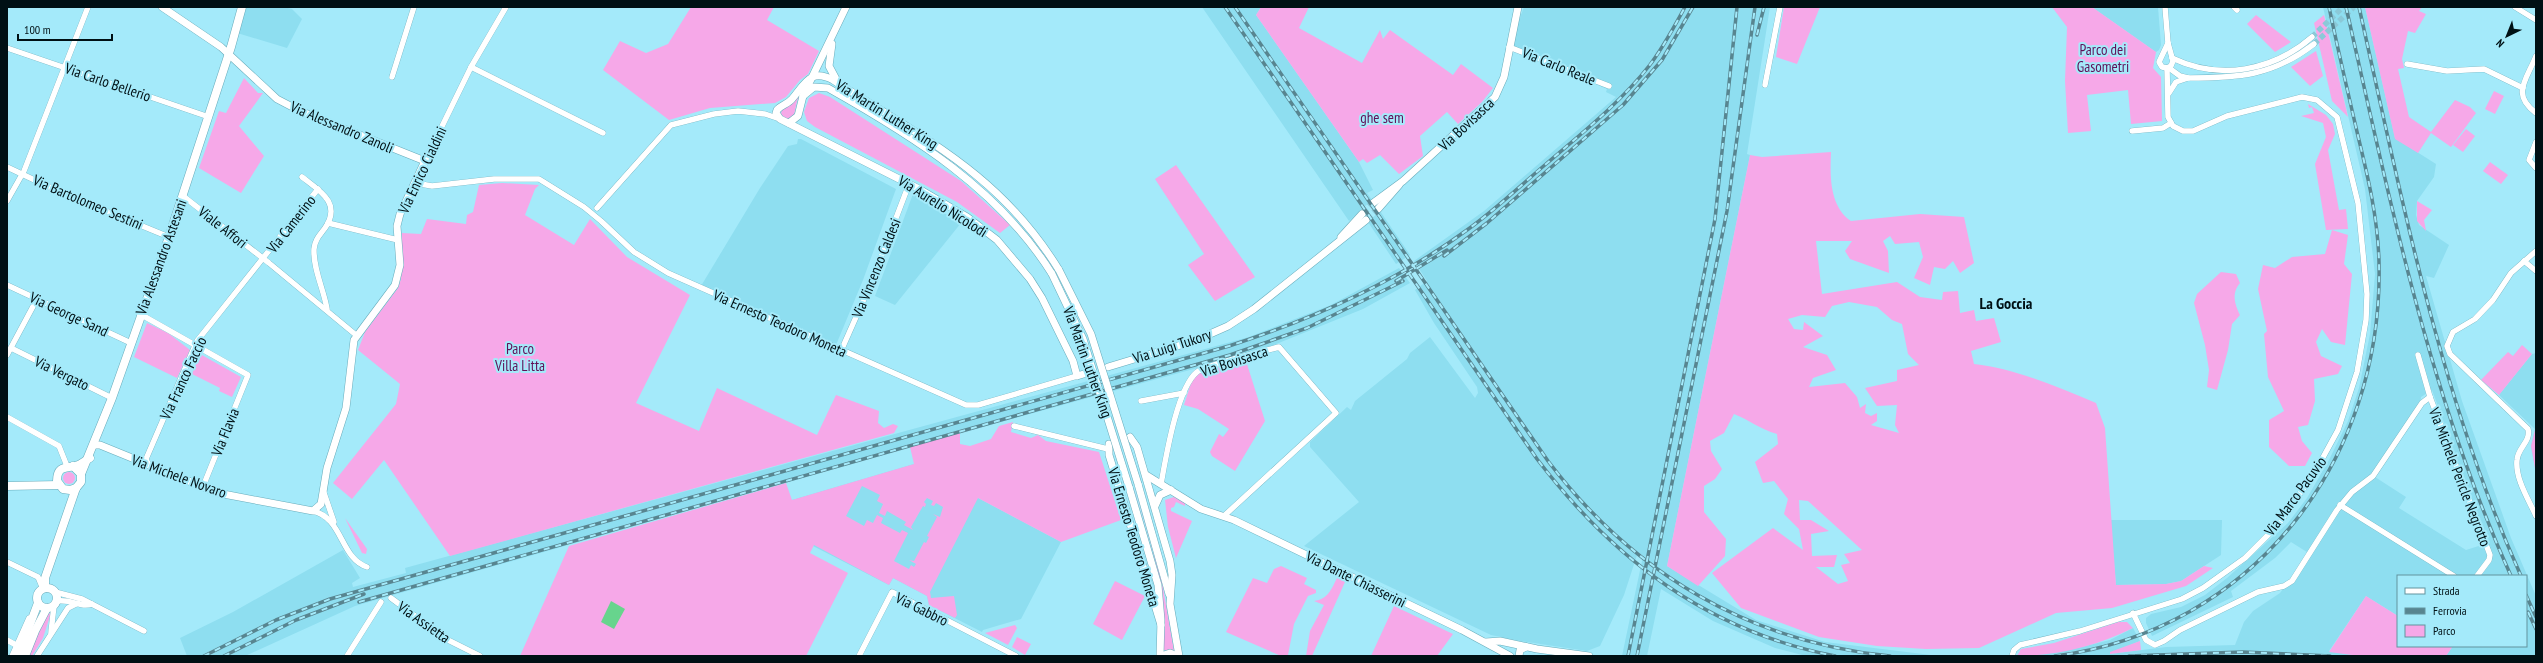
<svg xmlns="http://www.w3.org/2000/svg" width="2543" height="663" viewBox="0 0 2543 663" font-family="'PT Sans Narrow',sans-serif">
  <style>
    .built { fill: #8edef0; fill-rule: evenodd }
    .green { fill: #f6a8e8; fill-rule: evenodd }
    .water { fill: #67d48d }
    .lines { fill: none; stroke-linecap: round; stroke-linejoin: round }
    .minor-tunnel { stroke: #8bc9d8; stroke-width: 5.5; stroke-dasharray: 5.5 3; stroke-linecap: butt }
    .tertiary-tunnel { stroke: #8bc9d8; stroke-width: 7; stroke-dasharray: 7 3.5; stroke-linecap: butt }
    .minor-casing { stroke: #68acbb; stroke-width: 6 }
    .tertiary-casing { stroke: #68acbb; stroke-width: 8 }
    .secondary-casing { stroke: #68acbb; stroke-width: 9 }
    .minor { stroke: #fff; stroke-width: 5.5 }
    .tertiary { stroke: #fff; stroke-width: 7 }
    .secondary { stroke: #fff; stroke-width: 8 }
    .rail-casing { stroke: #588590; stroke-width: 3.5 }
    .rail { stroke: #a4eafa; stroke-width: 2; stroke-dasharray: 6; stroke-linecap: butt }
    .tertiary-bridge-casing { stroke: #68acbb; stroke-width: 8; stroke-linecap: butt }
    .tertiary-bridge { stroke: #fff; stroke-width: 7 }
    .labels { text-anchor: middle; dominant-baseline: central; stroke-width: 4; stroke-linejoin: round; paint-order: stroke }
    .park-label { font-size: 15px; fill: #601057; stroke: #a4eafa }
    .street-label { font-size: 15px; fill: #001014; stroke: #a4eafa }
    .neighbourhood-label { font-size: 16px; font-weight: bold; fill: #001014; stroke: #a4eafa }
  </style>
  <rect width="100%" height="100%" fill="#a4eafa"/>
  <g class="built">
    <polygon points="242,7 284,7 292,9 302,19 287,48 234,32"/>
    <polygon points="1202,7 1261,7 1256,15 1359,162 1373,190 1367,193 1372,200 1349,221"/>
    <polygon points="1524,7 1770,7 1747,154 1750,155 1667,566 1756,620 1825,642 1939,656 1806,656 1775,648 1713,621 1661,589 1647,656 1622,656 1643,556 1638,552 1624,595 1600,646 1587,651 1520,641 1491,635 1304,546 1359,502 1310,447 1310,442 1347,407 1351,410 1355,401 1407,359 1410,353 1430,337 1475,398 1478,393 1477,387 1434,323 1415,290 1427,281 1414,261 1484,211 1616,97 1606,92 1607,89 1509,47"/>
    <polygon points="2092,7 2158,7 2161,45 2159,50 2156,52"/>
    <path d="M2323,7H2365L2395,138L2436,164L2434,177L2417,201L2416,215L2419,225L2449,245L2434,278L2426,276L2462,401L2511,538L2536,596V656H2446L2453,646H2526V576H2398V616L2366,596L2329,651L2360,656H2022L2077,648L2110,640L2133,628L2140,641L2110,654L2166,647L2235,645L2244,622L2253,611L2280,593L2310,554L2291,542L2275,558L2231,591L2233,597L2152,636L2146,623V618L2151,614L2181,607L2205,595L2227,578L2288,523L2307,498L2330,458L2348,421L2359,388L2370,334L2375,274L2365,189ZM2432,390L2488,543L2466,550L2399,508L2406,497L2375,477L2420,410L2421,397Z"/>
    <polygon points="798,139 801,139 896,189 863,280 836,345 701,286 760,188 788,146 797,144"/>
    <polygon points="913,194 961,223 895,305 875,296"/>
    <polygon points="1380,211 1410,255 1396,264 1368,222"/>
    <polygon points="1399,268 1410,283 1363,309 1259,351 910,447 355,606 245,656 187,656 180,638 233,612 343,550 360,578 352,583 353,587 406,573 405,568 1249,337 1331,305"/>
    <polygon points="2536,353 2536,474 2531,446 2535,429 2499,395 2532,354"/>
    <polygon points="914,464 1061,542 1021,619 983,630 982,632 929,605 927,596 893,578 889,585 813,546 792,500"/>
    <polygon points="2110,520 2222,520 2221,555 2181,581 2166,584 2116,585"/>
  </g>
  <g class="green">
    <polygon points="691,7 774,7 767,20 819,51 808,74 800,80 786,97 775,103 710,108 669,120 603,70 620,41 646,53 668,44"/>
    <polygon points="1261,7 1309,7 1299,28 1362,63 1380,30 1383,39 1390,30 1453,75 1461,64 1493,88 1482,102 1458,124 1447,112 1420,136 1423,156 1399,174 1380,155 1367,163 1363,159 1359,162 1256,15"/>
    <polygon points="1784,7 1820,7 1797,64 1776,57"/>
    <polygon points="2052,7 2092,7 2156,52 2153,68 2161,77 2162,121 2131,124 2128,90 2087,95 2091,131 2068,133 2065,81 2067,27"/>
    <polygon points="2365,7 2422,7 2419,11 2426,14 2415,33 2408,31 2402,59 2404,68 2398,69 2409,117 2431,132 2455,100 2470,107 2476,113 2451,147 2431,133 2418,153 2395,139"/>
    <polygon points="2256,15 2291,42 2275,52 2247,24"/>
    <polygon points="2324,15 2348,117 2332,101 2314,23"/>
    <polygon points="2316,51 2323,76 2310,86 2291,67"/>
    <polygon points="244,78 258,93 263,93 239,126 264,156 241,193 199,168 219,111 226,113"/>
    <polygon points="802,90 797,101 794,115 786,120 781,114 782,109"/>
    <polygon points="2494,91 2504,96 2495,114 2485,109"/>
    <polygon points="819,93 830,97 961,181 1010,225 1000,233 957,202 815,127 807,121 804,112 809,98"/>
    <polygon points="2308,104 2326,115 2333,124 2335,134 2328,150 2339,210 2346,209 2348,229 2326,230 2315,164 2326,137 2323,123 2301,116 2314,113 2312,107 2309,108"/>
    <polygon points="2466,129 2475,136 2463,152 2453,145"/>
    <path d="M1831,152C1830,175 1829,206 1851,221L1920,214L1964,217L1974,263L1960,273L1953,261L1945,269L1934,267L1930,285L1914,278L1923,257L1919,242L1895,244L1890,236L1883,241L1888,251L1889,273L1850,259L1845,251L1852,241H1816L1822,294L1897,282L1920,297L1942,300L1943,292L1958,291L1960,313L1974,310L1976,321L1994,318L2001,342L1971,351L1974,364C2016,369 2056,386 2096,403L2105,428L2116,585L2166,584L2181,581L2204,566L2213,568L2186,586L2112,608L2056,613L1979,648L1926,649L1877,646L1819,637L1741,608L1712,573L1773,528L1803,550L1799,529L1784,514L1788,499L1774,481L1763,483L1755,462L1778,444L1777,434C1759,429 1750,420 1734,414L1724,433L1710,441L1711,451L1722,469L1715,479L1704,486V512L1726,539L1725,556L1698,586L1667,566L1750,155L1762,157ZM1849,302L1877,307L1892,320L1902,324L1908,354L1919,365L1897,370V381L1865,388L1877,406L1897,405L1895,425L1899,433L1871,425L1877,421V413L1871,416L1865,413L1866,404L1860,408L1857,397L1845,383L1809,387L1813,378L1836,370L1827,355L1803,347L1823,336L1804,322L1803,330L1794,329L1788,319L1802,315L1825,317L1832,306ZM1799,500L1808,501L1862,550L1844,554L1850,563L1841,565L1848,581L1838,584L1816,567H1834L1837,555L1812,556L1811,534L1829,531L1811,520H1800Z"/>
    <polygon points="2490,162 2508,175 2501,184 2483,171"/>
    <polygon points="1176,165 1255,277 1215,301 1188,265 1204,254 1155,179"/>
    <polygon points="502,183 539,185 535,189 525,215 574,245 590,219 627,257 690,295 636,403 699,431 717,388 817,435 836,395 879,411 878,423 884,428 893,424 898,426 894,433 450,556 384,460 352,499 333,483 396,404 400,384 358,350 365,332 398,288 401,279 402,233 421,234 427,219 466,224 467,215 473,212 479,185"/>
    <polygon points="2417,201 2432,210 2424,220 2426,231 2417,221"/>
    <polygon points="2332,230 2348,235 2344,264 2352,274 2345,345 2331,342 2322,329 2316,342 2321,356 2342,366 2338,374 2314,379 2315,401 2308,425 2298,427 2302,441 2312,453 2305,466 2289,466 2269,447 2269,420 2284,411 2268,377 2264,334 2267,331 2258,289 2263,265 2275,268 2292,257 2325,254"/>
    <path d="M2221,272L2236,274L2240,283C2231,294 2235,304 2240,315L2232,324L2228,350L2217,390L2207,387L2209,370L2205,345L2194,303L2197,294Z"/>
    <polygon points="147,323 168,333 190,350 177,378 134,357"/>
    <polygon points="2522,345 2532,354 2499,395 2481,380 2508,352 2513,356"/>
    <polygon points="200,354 241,377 232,397 219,391 220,388 192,374"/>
    <polygon points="1246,361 1265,421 1235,471 1212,456 1210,452 1219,434 1223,437 1229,429 1198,409 1184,405 1192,380 1199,372"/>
    <path d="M1013,422L1011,432L1031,438L1038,435L1046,441L1099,452L1121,520L1061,542L978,498L930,592L931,598L954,596L957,615L955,618L929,605L927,596L893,578L889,585L814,545L810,553L848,573L806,656H520L569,546L786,483L792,500L914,464L910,447L960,433V444L970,446L991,439L999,426ZM862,486L880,495L877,501L883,504L879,513L885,516L887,511L906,522L904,525L913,530L911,527L923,506L925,507L926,504L924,502L927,498L933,501L931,505L934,506L936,503L943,507L940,517L933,514L937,517L927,536L929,537L926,543L924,542L914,561L909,560L916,564L914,567L911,565L909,569L894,561L908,533L902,530L900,533L881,523L883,518L877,515L873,523L867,520L864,526L846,516Z"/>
    <polygon points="2536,426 2536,474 2531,446"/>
    <circle cx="69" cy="478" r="6"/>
    <path d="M1133,485L1160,571L1174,651L1163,650C1170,592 1149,539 1133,485Z"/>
    <polygon points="1174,497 1185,503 1185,506 1176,502 1174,507 1171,508 1171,511 1192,521 1176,558 1168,527 1165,500"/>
    <polygon points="345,518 367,549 366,554 362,553"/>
    <polygon points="1281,566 1307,578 1304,584 1316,590 1316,593 1308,596 1294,624 1288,655 1290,656 1281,656 1226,632 1253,578 1267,583 1274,569"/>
    <path d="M1337,578L1345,582L1312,656H1306L1310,631L1324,605L1314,601C1328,599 1331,590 1337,578Z"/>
    <polygon points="1115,581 1145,596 1122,640 1093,624"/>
    <polygon points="2366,596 2398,616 2398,646 2453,646 2446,656 2360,656 2329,652"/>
    <polygon points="1394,606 1453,634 1437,656 1371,656"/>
    <polygon points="51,613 43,638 32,656 29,656 38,630 47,614"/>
    <path d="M2118,622H2127L2133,628C2098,646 2056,656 2017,656L2021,649L2054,643Z"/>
    <polygon points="1015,625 1017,628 1008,645 985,633"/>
    <polygon points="1017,637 1031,644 1025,655 1012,647"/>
    <polygon points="2140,641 2141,650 2110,654 2110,652"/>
  </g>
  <polygon class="water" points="611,601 625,609 614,629 601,622"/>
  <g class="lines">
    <g class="minor-tunnel">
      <polyline points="2312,37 2343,7"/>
      <polyline points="2314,44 2354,7"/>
    </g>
    <g class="tertiary-tunnel">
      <polyline points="1362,214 1373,203"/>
      <polyline points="1366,220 1378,209"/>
    </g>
    <g class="minor-casing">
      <g id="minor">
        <polyline points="2165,7 2168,43 2173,61 2171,66 2167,68"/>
        <polyline points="2234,7 2237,10"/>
        <polyline points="2515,7 2536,20"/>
        <polyline points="1509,47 1609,86"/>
        <polyline points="7,48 209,117"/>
        <path d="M2536,56C2526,81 2511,94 2536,113"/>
        <path d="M2172,58C2220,81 2273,71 2312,37"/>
        <polyline points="2407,64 2447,71 2484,69 2523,88"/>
        <polyline points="471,67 603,133"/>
        <polyline points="2167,68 2162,67 2159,62 2168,43"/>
        <path d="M2169,68L2180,76L2188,78C2238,78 2273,76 2314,44"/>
        <polyline points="392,77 414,7"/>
        <polyline points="1765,85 1780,7"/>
        <polyline points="2169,93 2176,82 2188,78"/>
        <polyline points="2132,131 2163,128 2171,123"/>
        <polyline points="2536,142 2529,160 2536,168"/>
        <polyline points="425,161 471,67 506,7"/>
        <polyline points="7,167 62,193 169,237"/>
        <path d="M302,177C320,191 342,203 325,228C320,235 315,239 314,249C313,269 324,290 327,309"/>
        <polyline points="415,183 432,186 494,179 539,179 584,207 601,221 634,252 668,273 966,405 978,405 1077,376"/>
        <polyline points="183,196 269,263 356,335"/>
        <polyline points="7,201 24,171 88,7"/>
        <polyline points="597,208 671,125 714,114 738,111 765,114 780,119"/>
        <polyline points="328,223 398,240"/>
        <path d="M2536,251L2511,273L2493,300L2475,319L2453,332L2447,346L2450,354L2528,429C2531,442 2518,447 2517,460C2515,479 2529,500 2536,516"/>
        <polyline points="2524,261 2536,271"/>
        <polyline points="7,285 131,343"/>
        <polyline points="140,314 248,375 204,484 200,487"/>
        <polyline points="11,348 112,398"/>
        <polyline points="841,351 872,281 909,184"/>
        <polyline points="7,355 37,299"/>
        <polyline points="2418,355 2430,397 2490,555 2489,560 2477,576"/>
        <polyline points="1141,401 1184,393"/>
        <polyline points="7,417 59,446 67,466"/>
        <polyline points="1014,426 1108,449"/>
        <polyline points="149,466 146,459 197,341 318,189"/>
        <path d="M1161,484C1166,457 1177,388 1197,372C1205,365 1265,351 1279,347L1336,413L1225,515"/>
        <polyline points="323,490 334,522"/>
        <polyline points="2340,505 2454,576"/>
        <path d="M313,511C343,518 340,558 367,567"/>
        <polyline points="7,562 38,577 43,589"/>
        <polyline points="55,592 82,599 144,631"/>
        <polyline points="391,598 446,639 480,656"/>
        <path d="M57,601C73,599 80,608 92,604"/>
        <polyline points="2133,613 2146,640 2155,645 2164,641 2180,630 2258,592 2284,586 2292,581 2337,510 2352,492 2373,476 2422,403 2430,397"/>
        <polyline points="51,632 54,606"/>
        <polyline points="7,640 16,645"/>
        <polyline points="12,656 29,618"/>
        <polyline points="37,656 68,608 78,603"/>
        <polyline points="347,656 381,602"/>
        <polyline points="859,656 892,592 1016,656"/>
        <polyline points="2012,656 2014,650 2020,645 2080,631 2182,599 2203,588 2245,558 2278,525 2315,472 2338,430 2357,372 2366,320 2367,294 2358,203 2337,117 2317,100 2302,97 2227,116 2193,131 2183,131 2173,126 2168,117 2167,68"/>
      </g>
    </g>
    <g class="tertiary-casing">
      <g id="tertiary">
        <polyline points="832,44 829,66 837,81"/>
        <path d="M803,96L814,87L828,88C913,136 999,189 1052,274"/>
        <polyline points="789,123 798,116 803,96 846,7"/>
        <polyline points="1373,203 1403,181 1495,97 1504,77 1518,7"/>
        <polyline points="1378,209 1399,185"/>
        <polyline points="1341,237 1362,214"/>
        <path d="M1059,270C1000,174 924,139 833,80C810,68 805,84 792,99C788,104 781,105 777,110L776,113L780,119L919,189L967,217L997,240L1030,279L1042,298L1073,361L1077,376L1087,373"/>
        <polyline points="1108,367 1194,341 1228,326 1254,309 1366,220"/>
        <polyline points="1130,437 1137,447 1170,561 1172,575 1170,604 1179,656"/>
        <polyline points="1109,444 1109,455 1161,625"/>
        <polyline points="94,445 100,445 218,493 313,511 321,504 327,468 346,408 354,340 395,285 400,265 397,226 400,214 425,161 300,111 277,99 221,47 162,7"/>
        <polyline points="1146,475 1201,509 1234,520 1462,630 1510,656"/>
        <polyline points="1138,484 1169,594"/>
        <polyline points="1129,487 1158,585 1161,620 1160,656"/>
        <polyline points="1155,506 1160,495 1171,490"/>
        <polyline points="1486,642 1500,641 1537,649 1589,656"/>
        <polyline points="1161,656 1170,653 1177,656"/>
        <polyline points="1519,656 1520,650 1526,647"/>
      </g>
    </g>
    <g class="secondary-casing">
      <g id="secondary">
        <polyline points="81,474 112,398 169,237 231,47 242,7"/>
        <polyline points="7,486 59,485"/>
        <path d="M76,488L70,490L63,489L57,481C57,466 65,468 76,466C80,465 85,461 90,458"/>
        <circle cx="47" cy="598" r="10"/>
        <polyline points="45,588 45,578 76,488 81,482 81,474 73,466"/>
        <polyline points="18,656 38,603"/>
        <polyline points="25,656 35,631 47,608"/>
      </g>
    </g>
    <use href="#minor" class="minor"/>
    <use href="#tertiary" class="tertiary"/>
    <use href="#secondary" class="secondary"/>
    <g class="rail-casing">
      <g id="rail">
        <path d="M1225,7L1537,459C1614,560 1708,631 1835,656"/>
        <path d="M1235,7L1548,461C1633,573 1749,642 1890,656"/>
        <path d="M2346,7C2390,200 2429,395 2511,576"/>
        <path d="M2359,7C2402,199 2440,396 2521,576"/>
        <polyline points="1757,35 1764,7"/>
        <polyline points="1444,256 1487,223 1623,105 1662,60 1693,7"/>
        <polyline points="1396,281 1447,250"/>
        <polyline points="2526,595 2536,617"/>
        <polyline points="359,602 1230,355 1307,328 1403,281"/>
        <polyline points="2528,612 2536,629"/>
        <path d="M204,656L276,620L330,599L1229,346C1313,319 1396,282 1467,230C1495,210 1520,186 1546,164C1582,133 1620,103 1649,66C1663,48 1674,27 1685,7"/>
        <polyline points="224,656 296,620 364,594"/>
        <polyline points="1628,656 1715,219 1737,7"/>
        <polyline points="1637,656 1727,211 1755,7"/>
        <path d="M2055,656C2254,630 2384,459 2379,262C2378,219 2368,177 2358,136C2348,93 2338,50 2329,7"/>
        <polyline points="2129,656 2243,652 2330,656"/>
      </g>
    </g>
    <use href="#rail" class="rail"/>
    <g class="tertiary-bridge-casing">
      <g id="tertiary-bridge">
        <polyline points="1059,270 1091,334 1138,484"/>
        <polyline points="1052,274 1083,339 1129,487"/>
      </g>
    </g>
    <use href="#tertiary-bridge" class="tertiary-bridge"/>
  </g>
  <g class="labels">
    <g class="park-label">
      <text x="2103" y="49">Parco dei<tspan x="2103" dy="17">Gasometri</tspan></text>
      <text x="1382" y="117">ghe sem</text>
      <text x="520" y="348">Parco<tspan x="520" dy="17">Villa Litta</tspan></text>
    </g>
    <g class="street-label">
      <text transform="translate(1559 66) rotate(22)">Via Carlo Reale</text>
      <text transform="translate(108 82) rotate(19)">Via Carlo Bellerio</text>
      <text transform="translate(887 114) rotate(32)">Via Martin Luther King</text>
      <text transform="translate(1466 124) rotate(-43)">Via Bovisasca</text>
      <text transform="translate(342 127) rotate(23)">Via Alessandro Zanoli</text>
      <text transform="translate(422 170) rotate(-65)">Via Enrico Cialdini</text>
      <text transform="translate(88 202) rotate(23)">Via Bartolomeo Sestini</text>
      <text transform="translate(943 206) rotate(32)">Via Aurelio Nicolodi</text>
      <text transform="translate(291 224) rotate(-52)">Via Camerino</text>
      <text transform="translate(223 227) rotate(38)">Viale Affori</text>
      <text transform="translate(161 257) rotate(-70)">Via Alessandro Astesani</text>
      <text transform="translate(876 268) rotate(-68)">Via Vincenzo Caldesi</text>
      <text transform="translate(69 314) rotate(25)">Via George Sand</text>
      <text transform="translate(780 323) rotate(24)">Via Ernesto Teodoro Moneta</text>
      <text transform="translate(1172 346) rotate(-18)">Via Luigi Tukory</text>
      <text transform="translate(1234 361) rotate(-18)">Via Bovisasca</text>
      <text transform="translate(1088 362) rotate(70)">Via Martin Luther King</text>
      <text transform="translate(62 373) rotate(26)">Via Vergato</text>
      <text transform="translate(183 378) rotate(-65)">Via Franco Faccio</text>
      <text transform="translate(225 432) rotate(-68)">Via Flavia</text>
      <text transform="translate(179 476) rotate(20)">Via Michele Novaro</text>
      <text transform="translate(2460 477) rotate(69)">Via Michele Pericle Negrotto</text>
      <text transform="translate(2295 496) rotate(-54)">Via Marco Pacuvio</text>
      <text transform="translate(1134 537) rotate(73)">Via Ernesto Teodoro Moneta</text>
      <text transform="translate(1356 579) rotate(26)">Via Dante Chiasserini</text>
      <text transform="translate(922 609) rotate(26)">Via Gabbro</text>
      <text transform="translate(424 622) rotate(35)">Via Assietta</text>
    </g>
    <g class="neighbourhood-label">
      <text x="2006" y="303">La Goccia</text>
    </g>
  </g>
  <rect width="2543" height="663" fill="none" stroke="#001014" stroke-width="16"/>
  <rect x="2397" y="575" width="130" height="72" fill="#a4eafa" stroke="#62939e"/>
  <rect x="2405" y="588" width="20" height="6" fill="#ffffff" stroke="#62939e"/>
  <text x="2433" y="595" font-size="12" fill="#001014">Strada</text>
  <rect x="2405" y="608" width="20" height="6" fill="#588590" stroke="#62939e"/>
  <text x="2433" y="615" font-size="12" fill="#001014">Ferrovia</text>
  <rect x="2405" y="625" width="20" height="12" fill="#f6a8e8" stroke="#62939e"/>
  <text x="2433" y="635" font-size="12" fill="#001014">Parco</text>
  <g transform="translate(2507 36) rotate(223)" stroke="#a4eafa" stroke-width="3" paint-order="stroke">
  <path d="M0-3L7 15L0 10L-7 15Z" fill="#001014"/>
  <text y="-6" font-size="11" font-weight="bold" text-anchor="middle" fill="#001014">N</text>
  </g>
  <path d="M18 34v6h94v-6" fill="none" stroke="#001014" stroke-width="2"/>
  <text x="24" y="34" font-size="12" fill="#001014" stroke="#a4eafa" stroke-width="3" paint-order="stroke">100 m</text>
</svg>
